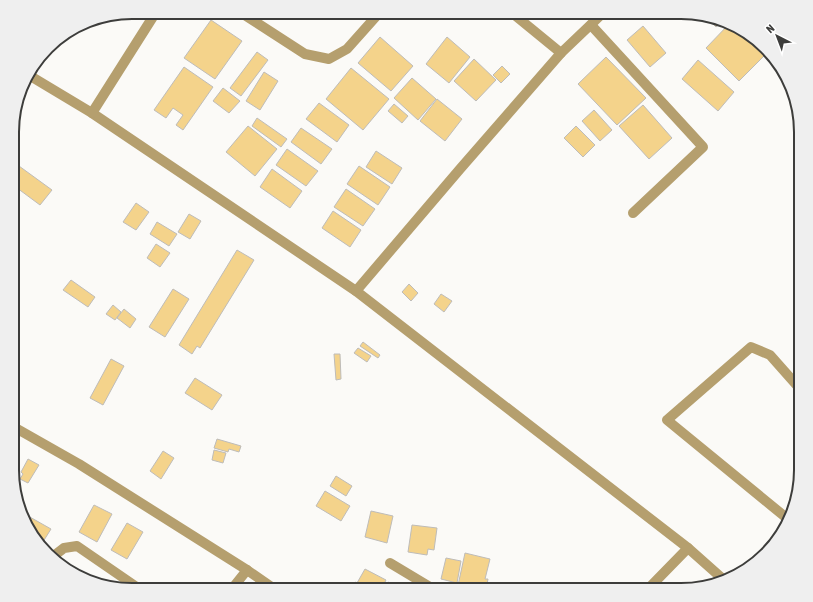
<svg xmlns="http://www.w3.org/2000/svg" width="813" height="602" viewBox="0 0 813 602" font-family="'Asap Condensed',sans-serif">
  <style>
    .building { fill: #f4d38b; stroke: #bebcb9 }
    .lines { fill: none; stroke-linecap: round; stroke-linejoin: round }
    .minor { stroke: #b59f6e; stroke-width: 10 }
    .rim { fill: none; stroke: #3d3d3b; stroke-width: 2 }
  </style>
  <rect width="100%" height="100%" fill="#fbfaf7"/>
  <g class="building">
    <polygon points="706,16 724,20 716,27"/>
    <polygon points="211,20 242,41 215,79 184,58"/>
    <polygon points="730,23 747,33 767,53 739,81 706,48"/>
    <polygon points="643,26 666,53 650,67 627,40"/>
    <polygon points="380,37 413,66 391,91 358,63"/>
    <polygon points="447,37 470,57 449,83 426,64"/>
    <polygon points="257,52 268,60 241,96 230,88"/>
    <polygon points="606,57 646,98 617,125 578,84"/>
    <polygon points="474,59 496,80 476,101 454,81"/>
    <polygon points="698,60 734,92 718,111 682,79"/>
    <polygon points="502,66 510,74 501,83 493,75"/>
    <polygon points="184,67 213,87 183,130 176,125 183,115 173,108 166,118 154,110"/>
    <polygon points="351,68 389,99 363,130 326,99"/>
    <polygon points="264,72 278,81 260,110 246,101"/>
    <polygon points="412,78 436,99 418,120 394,98"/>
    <polygon points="223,88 240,101 229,113 213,101"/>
    <polygon points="437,99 462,119 445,141 420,121"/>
    <polygon points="319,103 349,125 337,142 306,119"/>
    <polygon points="394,104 408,116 402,123 388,111"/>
    <polygon points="643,105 672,138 649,159 619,126"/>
    <polygon points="594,110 612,130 600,141 582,121"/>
    <polygon points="257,118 287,139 281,147 252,126"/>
    <polygon points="248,126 277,149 255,176 226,152"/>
    <polygon points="576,126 595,145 583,157 564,138"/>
    <polygon points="301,128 332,149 321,164 291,142"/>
    <polygon points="287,149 318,171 306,186 276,165"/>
    <polygon points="376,151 402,168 392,184 366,167"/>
    <polygon points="19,166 52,190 40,205 13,185 13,174"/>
    <polygon points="359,166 390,187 378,205 347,184"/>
    <polygon points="272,169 302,191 290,208 260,187"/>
    <polygon points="346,189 375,209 363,226 334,207"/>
    <polygon points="136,203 149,212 136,230 123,222"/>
    <polygon points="333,211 361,230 350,247 322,228"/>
    <polygon points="189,214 201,221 190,239 178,232"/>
    <polygon points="157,222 177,234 169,246 150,234"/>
    <polygon points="156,244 170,253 160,267 147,258"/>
    <polygon points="237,250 254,260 200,348 197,346 192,354 179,345"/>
    <polygon points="71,280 95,297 88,307 63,290"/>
    <polygon points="409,284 418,293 411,301 402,292"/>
    <polygon points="173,289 189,299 165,337 149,327"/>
    <polygon points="441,294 452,301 444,312 434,304"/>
    <polygon points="113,305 121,312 115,320 106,314"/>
    <polygon points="124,309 136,319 130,328 117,318"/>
    <polygon points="363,342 380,355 378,358 360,346"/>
    <polygon points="358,348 371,356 367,362 354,353"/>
    <polygon points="334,354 340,354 341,379 336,380"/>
    <polygon points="111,359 124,366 103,405 90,398"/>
    <polygon points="195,378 222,395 212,410 185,393"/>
    <polygon points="217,439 241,446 239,452 229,449 228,452 214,448"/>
    <polygon points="214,450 226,453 223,463 212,460"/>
    <polygon points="163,451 174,458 161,479 150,471"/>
    <polygon points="28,459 39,465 28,483 20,479 23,474 21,472"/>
    <polygon points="336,476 352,486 346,496 330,486"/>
    <polygon points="325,491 350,506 341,521 316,506"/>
    <polygon points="94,505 112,514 97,542 79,532"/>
    <polygon points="371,511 393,516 387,543 365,537"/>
    <polygon points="21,512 51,529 41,545 24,523"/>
    <polygon points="127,523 143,532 127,559 111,550"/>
    <polygon points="412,525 437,528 434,550 428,549 427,555 408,552"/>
    <polygon points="465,553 490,559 485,579 488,579 486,590 471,587 471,590 457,590"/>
    <polygon points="446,558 461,561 457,583 441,579"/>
    <polygon points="365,569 386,580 381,590 351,590 355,582 357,583"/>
    <polygon points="388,582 402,590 383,590"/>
  </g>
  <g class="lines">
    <g class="minor">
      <polyline points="240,12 305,54 329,59 347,49 380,12"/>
      <polyline points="511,12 561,53"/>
      <polyline points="591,25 703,147 633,213"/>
      <polyline points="27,74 92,113 356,291 688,548 724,580"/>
      <polyline points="92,113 156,12"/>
      <polyline points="356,291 460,169 561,53 604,12"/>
      <polyline points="12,426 79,464 247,570 276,590"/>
      <polyline points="789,520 667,420 751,347 770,355 801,390"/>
      <polyline points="51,558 64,548 77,546 141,590"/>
      <polyline points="390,563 435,590"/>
      <polyline points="231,590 247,570"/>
      <polyline points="647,590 688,548"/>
    </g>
  </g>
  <path d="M0 0H813V602H0ZM132 19H681A113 113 0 0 1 794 132V470A113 113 0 0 1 681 583H132A113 113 0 0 1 19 470V132A113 113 0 0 1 132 19Z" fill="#efefef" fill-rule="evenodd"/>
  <path class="rim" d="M132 19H681A113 113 0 0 1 794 132V470A113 113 0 0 1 681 583H132A113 113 0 0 1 19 470V132A113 113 0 0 1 132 19Z"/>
  <g transform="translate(777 36) rotate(318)" stroke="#ffffff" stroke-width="3" paint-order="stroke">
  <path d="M0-3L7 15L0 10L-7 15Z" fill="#3d3d3b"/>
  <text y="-6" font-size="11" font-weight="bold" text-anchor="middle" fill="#3d3d3b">N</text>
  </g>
</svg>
